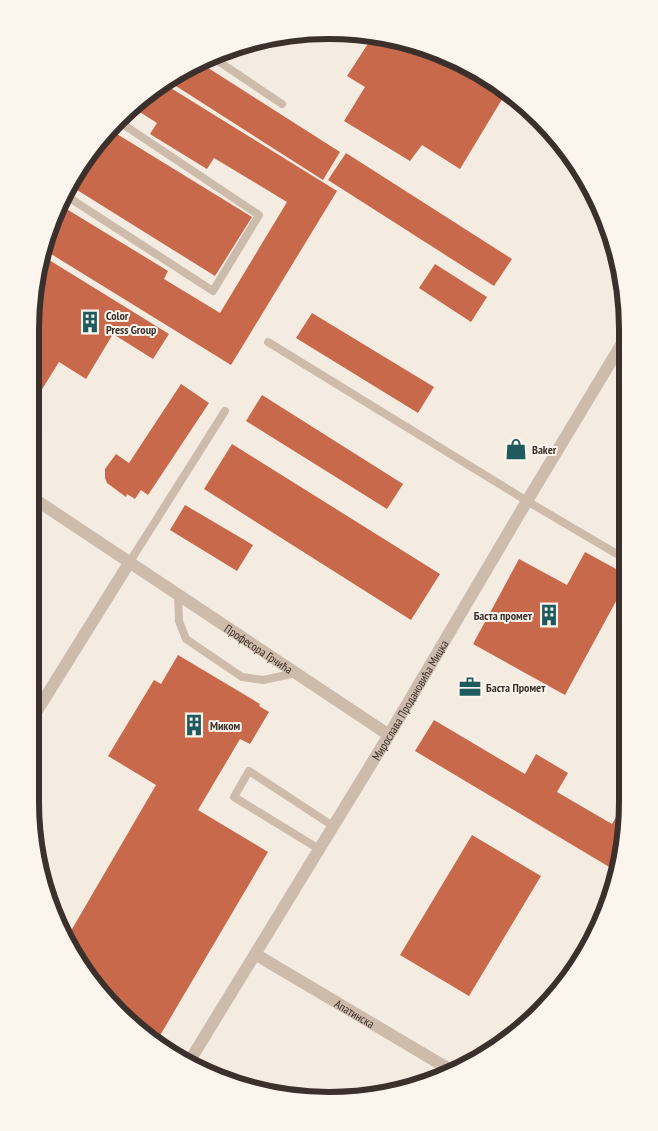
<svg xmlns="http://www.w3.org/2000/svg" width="658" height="1131" viewBox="0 0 658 1131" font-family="'PT Sans Narrow',sans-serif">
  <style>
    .building { fill: #c8694b }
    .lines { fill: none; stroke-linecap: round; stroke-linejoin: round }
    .lane { stroke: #cdbbac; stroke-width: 8 }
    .street { stroke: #cdbbac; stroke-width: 12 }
    .labels { text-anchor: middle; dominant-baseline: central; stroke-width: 4; stroke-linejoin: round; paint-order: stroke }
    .poi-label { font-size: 12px; font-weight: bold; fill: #3b302b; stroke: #fbf5ee; text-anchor: start }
    .street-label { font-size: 12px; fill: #3b302b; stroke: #fbf5ee }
    .rim { fill: none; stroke: #3b302b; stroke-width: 6 }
  </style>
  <rect width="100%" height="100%" fill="#f4ebe1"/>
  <g class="building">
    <polygon points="373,36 387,36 495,80 507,91 460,169 422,145 410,161 344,121 365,87 347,76"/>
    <polygon points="202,64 340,152 323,180 165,79"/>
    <polygon points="161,82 337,191 231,365 43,249 46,233 60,205 168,271 164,279 220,313 287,202 214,158 207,169 150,134 157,123 135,109"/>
    <polygon points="112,131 252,217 215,276 69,185 80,163"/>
    <polygon points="346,153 512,259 494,286 328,180"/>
    <polygon points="41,255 169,334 153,359 113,334 86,379 59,362 31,407 31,309"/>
    <polygon points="435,264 487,297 471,322 419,288"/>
    <polygon points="312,313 434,387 418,413 296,338"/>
    <polygon points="181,384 209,403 148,495 141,490 135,499 127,494 126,497 107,483 105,478 105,469 116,454 129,463"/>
    <polygon points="262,395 403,484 387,509 246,421"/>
    <polygon points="232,444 440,574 411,620 204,489"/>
    <polygon points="185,505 253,545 237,571 170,530"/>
    <polygon points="585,552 627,575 627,581 565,695 473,644 519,559 567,585"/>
    <polygon points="178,655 260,704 259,706 269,712 250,744 240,739 198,810 268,852 155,1044 92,984 65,934 68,936 156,785 108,756 154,680 161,684"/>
    <polygon points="434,720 525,774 536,754 568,773 557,792 612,824 627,799 627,822 622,848 611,868 415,751"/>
    <polygon points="472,835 541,876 469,996 400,955"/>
  </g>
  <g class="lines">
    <g class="lane">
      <polyline points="215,59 282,104"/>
      <polyline points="65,195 213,291 259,215 121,123"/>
      <polyline points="268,342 527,501 627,560"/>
      <polyline points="129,563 225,411"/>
      <polyline points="178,595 179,621 186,639 242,677 263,680 296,673"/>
      <polyline points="319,849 234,797 249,771 333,826"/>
    </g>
    <g class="street">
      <path id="s1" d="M30,496L389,735"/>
      <polyline points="30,722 129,563"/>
      <path id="s2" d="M255,954L454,1072"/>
      <path id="s3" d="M189,1062L389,735L527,501L627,335"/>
    </g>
  </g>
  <defs>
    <g id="building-bare" transform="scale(1.725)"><path d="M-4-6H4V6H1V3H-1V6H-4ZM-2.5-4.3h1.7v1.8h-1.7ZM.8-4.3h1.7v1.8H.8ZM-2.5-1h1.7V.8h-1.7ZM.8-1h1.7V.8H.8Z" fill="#1f5a5e" stroke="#fbf5ee" stroke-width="2.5" paint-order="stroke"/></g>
    <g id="shop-bare" transform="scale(1.725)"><path d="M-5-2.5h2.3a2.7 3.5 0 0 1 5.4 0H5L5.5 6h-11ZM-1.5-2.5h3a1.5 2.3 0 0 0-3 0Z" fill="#1f5a5e" stroke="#fbf5ee" stroke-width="2.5" paint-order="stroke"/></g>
    <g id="office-bare" transform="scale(1.725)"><path d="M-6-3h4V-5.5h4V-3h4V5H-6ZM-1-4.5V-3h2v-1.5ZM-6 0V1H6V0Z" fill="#1f5a5e" stroke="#fbf5ee" stroke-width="2.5" paint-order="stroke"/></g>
  </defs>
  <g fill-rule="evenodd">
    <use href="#building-bare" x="90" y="322"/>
    <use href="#shop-bare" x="516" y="449"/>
    <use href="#building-bare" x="549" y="615"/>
    <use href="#office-bare" x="470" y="687"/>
    <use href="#building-bare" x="194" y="725"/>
  </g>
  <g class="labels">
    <g class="poi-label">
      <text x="106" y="315">Color<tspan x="106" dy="14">Press Group</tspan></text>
      <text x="532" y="449">Baker</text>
      <text x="532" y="615" text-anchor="end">Баста промет</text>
      <text x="486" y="687">Баста Промет</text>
      <text x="210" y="725">Миком</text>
    </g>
    <g class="street-label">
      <text stroke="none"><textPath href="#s1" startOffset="275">Професора Грчића</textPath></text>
      <text stroke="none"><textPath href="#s3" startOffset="424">Мирослава Продановића Мицка</textPath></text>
      <text stroke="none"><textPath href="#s2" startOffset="116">Апатинска</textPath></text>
    </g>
  </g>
  <path d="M0 0H658V1131H0ZM329 39H329A290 290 0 0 1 619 329V802A290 290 0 0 1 329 1092H329A290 290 0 0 1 39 802V329A290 290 0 0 1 329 39Z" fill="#fbf5ee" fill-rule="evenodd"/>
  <path class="rim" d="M329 39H329A290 290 0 0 1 619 329V802A290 290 0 0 1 329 1092H329A290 290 0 0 1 39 802V329A290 290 0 0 1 329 39Z"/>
</svg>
